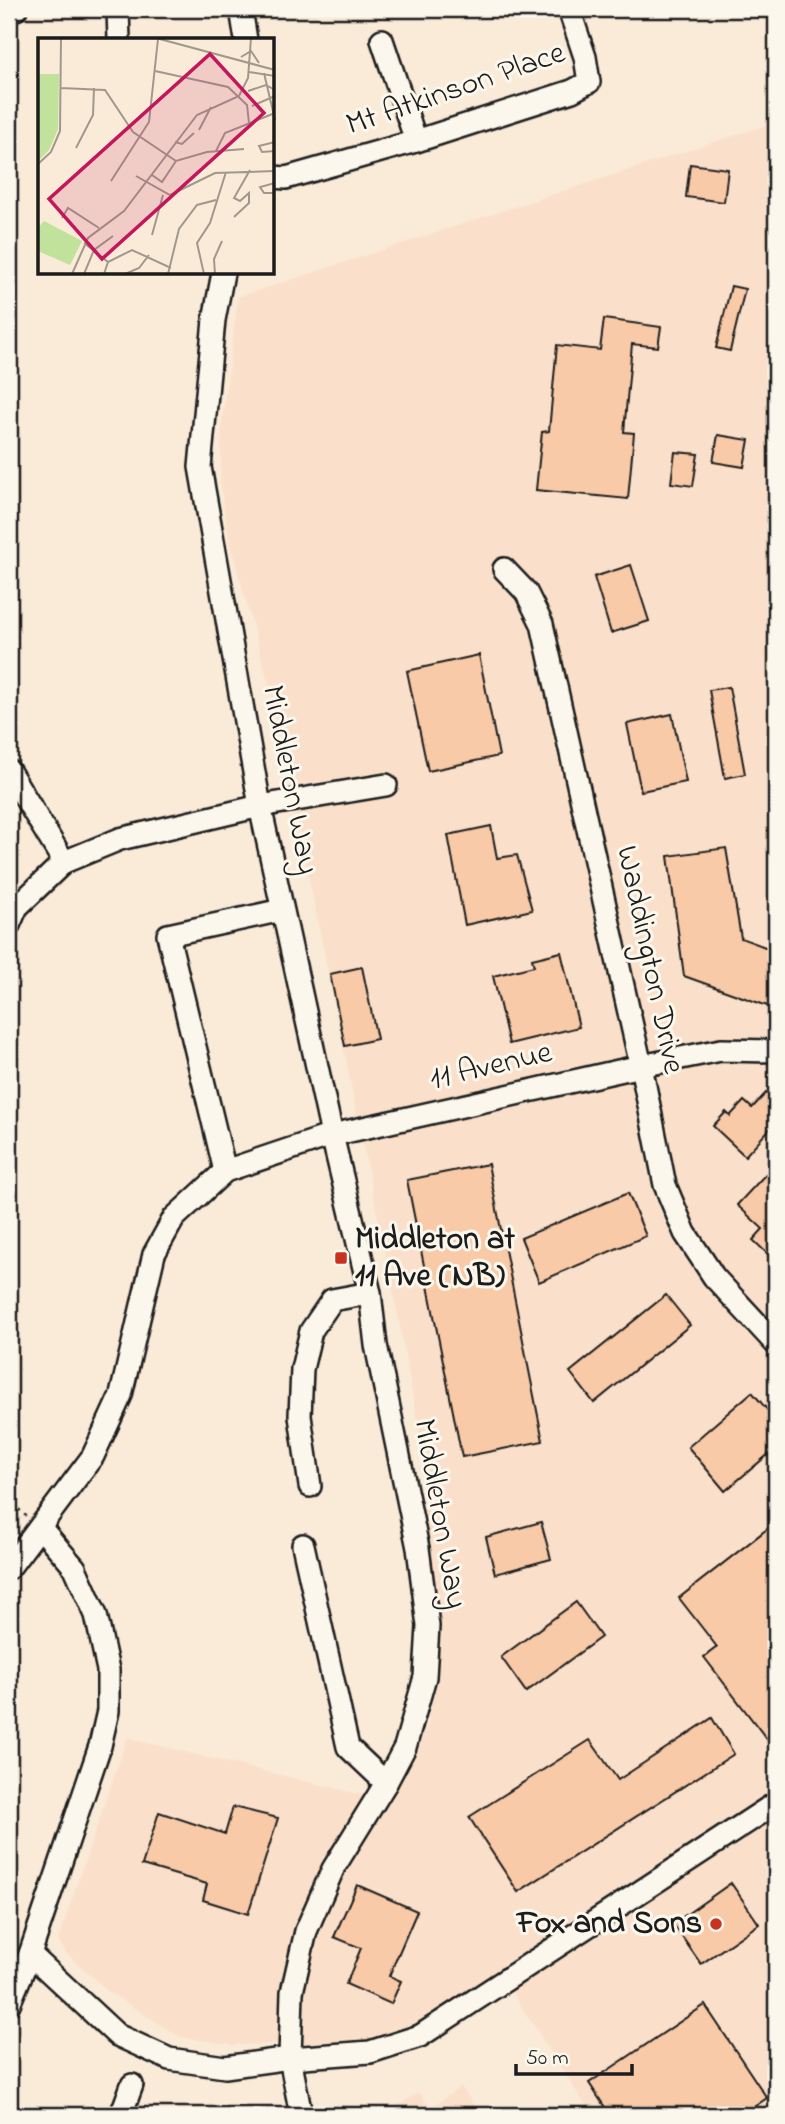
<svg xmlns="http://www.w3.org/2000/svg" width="785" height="2124" viewBox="0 0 785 2124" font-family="'Indie Flower',sans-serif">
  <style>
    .built { fill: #fae0ca }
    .building { fill: #f9caa8; stroke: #1c1c1c; stroke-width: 2 }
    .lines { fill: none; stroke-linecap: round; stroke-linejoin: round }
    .minor-casing { stroke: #1c1c1c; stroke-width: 26 }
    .path { stroke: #1c1c1c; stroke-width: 2.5; stroke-dasharray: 2 5; stroke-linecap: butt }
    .minor { stroke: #fbf7ec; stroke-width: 21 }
    .poi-dot { fill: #c8321e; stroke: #fbf7ec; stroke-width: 2.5 }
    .labels { text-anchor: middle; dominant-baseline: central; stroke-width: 6; stroke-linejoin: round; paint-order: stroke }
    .street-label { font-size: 32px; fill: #1c1c1c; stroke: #fbf7ec }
    .poi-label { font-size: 32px; font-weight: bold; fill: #1c1c1c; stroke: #fbf7ec; text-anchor: start }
    .inset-road { fill: none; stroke: #a1988d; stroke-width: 2 }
    .view { fill: #c2185b; fill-opacity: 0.15; stroke: #c2185b; stroke-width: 3.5 }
    .inset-edge { fill: none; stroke: #1c1c1c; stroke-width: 3.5 }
  </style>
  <rect width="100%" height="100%" fill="#faead8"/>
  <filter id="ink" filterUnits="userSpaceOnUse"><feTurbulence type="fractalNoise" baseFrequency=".0143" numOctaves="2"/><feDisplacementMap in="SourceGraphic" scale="14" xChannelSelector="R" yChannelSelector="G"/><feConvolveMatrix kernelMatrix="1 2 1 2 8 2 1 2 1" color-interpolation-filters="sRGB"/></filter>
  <g filter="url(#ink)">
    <g class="built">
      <polygon points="776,122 776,2115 592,2115 498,1971 417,2023 369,2042 235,2045 180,2037 109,1992 67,1954 58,1940 127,1738 391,1802 428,1725 440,1644 424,1512 427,1474 398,1317 272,696 229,539 220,483 222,422 238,297"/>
      <polygon points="461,2087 477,2110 468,2115 397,2115 393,2109 419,2092 430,2108"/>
    </g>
    <g class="building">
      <polygon points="690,164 728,169 724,202 686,197"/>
      <polygon points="731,286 745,289 730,351 716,348"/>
      <polygon points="604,319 661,327 658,347 632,344 624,432 634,433 628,499 536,490 542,432 549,431 557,345 600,350"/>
      <polygon points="718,435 749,440 744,467 713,462"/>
      <polygon points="675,452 698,454 693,486 671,483"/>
      <polygon points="631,565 649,621 611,633 594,577"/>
      <polygon points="479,655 499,756 428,771 407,671"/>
      <polygon points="729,687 745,774 725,778 709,690"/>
      <polygon points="672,714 686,782 641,791 627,724"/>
      <polygon points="491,826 497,858 517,855 532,910 465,925 448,835"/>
      <polygon points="726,848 741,938 776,951 776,1009 684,976 668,856"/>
      <polygon points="561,952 579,1027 509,1044 493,976 534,966 532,959"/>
      <polygon points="362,967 377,1039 345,1046 330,974"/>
      <polygon points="766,1093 776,1102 776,1122 745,1156 713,1126 726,1112 730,1116 744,1101 752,1108"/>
      <polygon points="776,1163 776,1262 753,1240 763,1229 737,1205"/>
      <polygon points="488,1164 543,1441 462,1457 407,1180"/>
      <polygon points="628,1193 646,1236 539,1282 521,1238"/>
      <polygon points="666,1295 690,1325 594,1403 570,1372"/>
      <polygon points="752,1392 776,1420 776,1448 725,1491 688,1447"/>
      <polygon points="541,1522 551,1559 495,1574 486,1537"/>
      <polygon points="776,1522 776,1751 704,1657 717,1647 679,1598"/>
      <polygon points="576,1602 601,1637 526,1692 501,1657"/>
      <polygon points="712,1718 734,1754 518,1892 469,1817 590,1740 618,1780"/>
      <polygon points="233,1807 278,1818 248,1914 203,1900 207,1884 142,1865 159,1812 225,1834"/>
      <polygon points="731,1883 759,1924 701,1964 673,1924"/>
      <polygon points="357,1885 417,1911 389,1976 401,1981 391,2004 346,1984 361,1948 334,1937"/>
      <polygon points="705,2005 767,2098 742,2115 610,2115 589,2083"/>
    </g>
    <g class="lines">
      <g class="minor-casing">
        <g id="minor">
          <polyline points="118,9 119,40"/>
          <polyline points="241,9 246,40"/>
          <polyline points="9,10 16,9"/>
          <polyline points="382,40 416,141"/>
          <polyline points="273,177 286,178 416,141 572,91 589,82 585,57 569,9"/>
          <polyline points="223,273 214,320 200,467 260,806 332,1135 370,1293 376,1345 418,1548 428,1626 425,1677 405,1747 386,1783 333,1869 306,1931 292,1992 290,2058 301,2115"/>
          <polyline points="504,569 526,592 542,624 641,1066 665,1185 685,1233 714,1277 776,1344"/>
          <polyline points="9,771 64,862"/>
          <polyline points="9,925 17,907 64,862 120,839 260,806 386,785"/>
          <polyline points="225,1171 168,935 282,910"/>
          <polyline points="310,1486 300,1416 302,1369 311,1331 332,1300 370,1293"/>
          <polyline points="303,1545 348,1747 386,1783"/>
          <polyline points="9,1568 93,1456 121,1395 154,1254 174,1218 225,1171 332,1135 641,1066 721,1050 776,1051"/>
          <polyline points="30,1954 117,2035 169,2059 225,2067 290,2058 370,2052 420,2036 776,1803"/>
          <polyline points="9,2004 30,1954 100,1746 108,1711 108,1670 96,1615 75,1568 40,1527"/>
          <polyline points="121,2115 132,2085"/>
        </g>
      </g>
      <g class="path">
        <polyline points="9,1500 27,1517"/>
        <polyline points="9,1927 16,1934"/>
      </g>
      <use href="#minor" class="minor"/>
    </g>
  </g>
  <g class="poi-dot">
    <rect x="334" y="1251" width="14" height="14" rx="3.5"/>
    <circle cx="716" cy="1924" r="7"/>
  </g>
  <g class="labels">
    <g class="street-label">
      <text transform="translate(456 90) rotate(-19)">Mt Atkinson Place</text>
      <text transform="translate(289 780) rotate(79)">Middleton Way</text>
      <text transform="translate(649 960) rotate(78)">Waddington Drive</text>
      <text transform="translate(491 1067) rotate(-13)">11 Avenue</text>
      <text transform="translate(439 1514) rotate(80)">Middleton Way</text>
    </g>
    <g class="poi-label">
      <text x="355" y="1240">Middleton at<tspan x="355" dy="37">11 Ave (NB)</tspan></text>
      <text x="702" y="1924" text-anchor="end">Fox and Sons</text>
    </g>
  </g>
  <g transform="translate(38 38)">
    <rect width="236" height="236" fill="#faead8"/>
    <path d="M0,36H21L20,91L11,112L0,123ZM6,183L44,203L32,227L0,213V190Z" fill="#c0e29b"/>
    <path class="inset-road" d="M118,0L237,32M203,19L213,13L221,25M117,33L190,49L209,67L211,85M211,34L237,38M226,35L237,82M23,50L67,52L95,94L138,123L169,114L206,111M210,53L228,47L237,52M214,68L237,58M161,92L173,69M137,104L144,106L156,95M237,104L221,108L224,114L237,113M38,110L55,77L56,50M178,113L187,95L237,75M0,126L13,114L22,93L23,0M114,137L124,144L138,123M98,138L132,157L177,135L237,133M73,143L111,84L120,1M237,145L222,149L226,155H237M196,179L211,165V155L202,163L196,160L212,132M24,180L30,170L61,190M114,197L125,157M46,205L70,224M34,236L50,200L86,173L159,77L201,58L210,40L213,0M46,236L56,212L75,198M66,236L70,224L94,212L133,230M87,236L101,230L111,217M130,236L141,191L159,167L178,162M166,236L159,205L172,185L188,134M177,236L176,221L184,203"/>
    <path class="view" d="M172,16L226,75L64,221L11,161Z"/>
    <rect width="236" height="236" class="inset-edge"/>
  </g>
  <rect width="785" height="2124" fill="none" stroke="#fbf7ec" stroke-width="35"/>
  <rect x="18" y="18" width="750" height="2089" fill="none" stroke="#1c1c1c" stroke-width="2.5" filter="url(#ink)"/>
  <path d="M516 2064v10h116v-10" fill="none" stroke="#1c1c1c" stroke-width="3.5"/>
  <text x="526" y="2064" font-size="21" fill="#1c1c1c" stroke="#fbf7ec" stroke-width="5" paint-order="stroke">50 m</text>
</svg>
